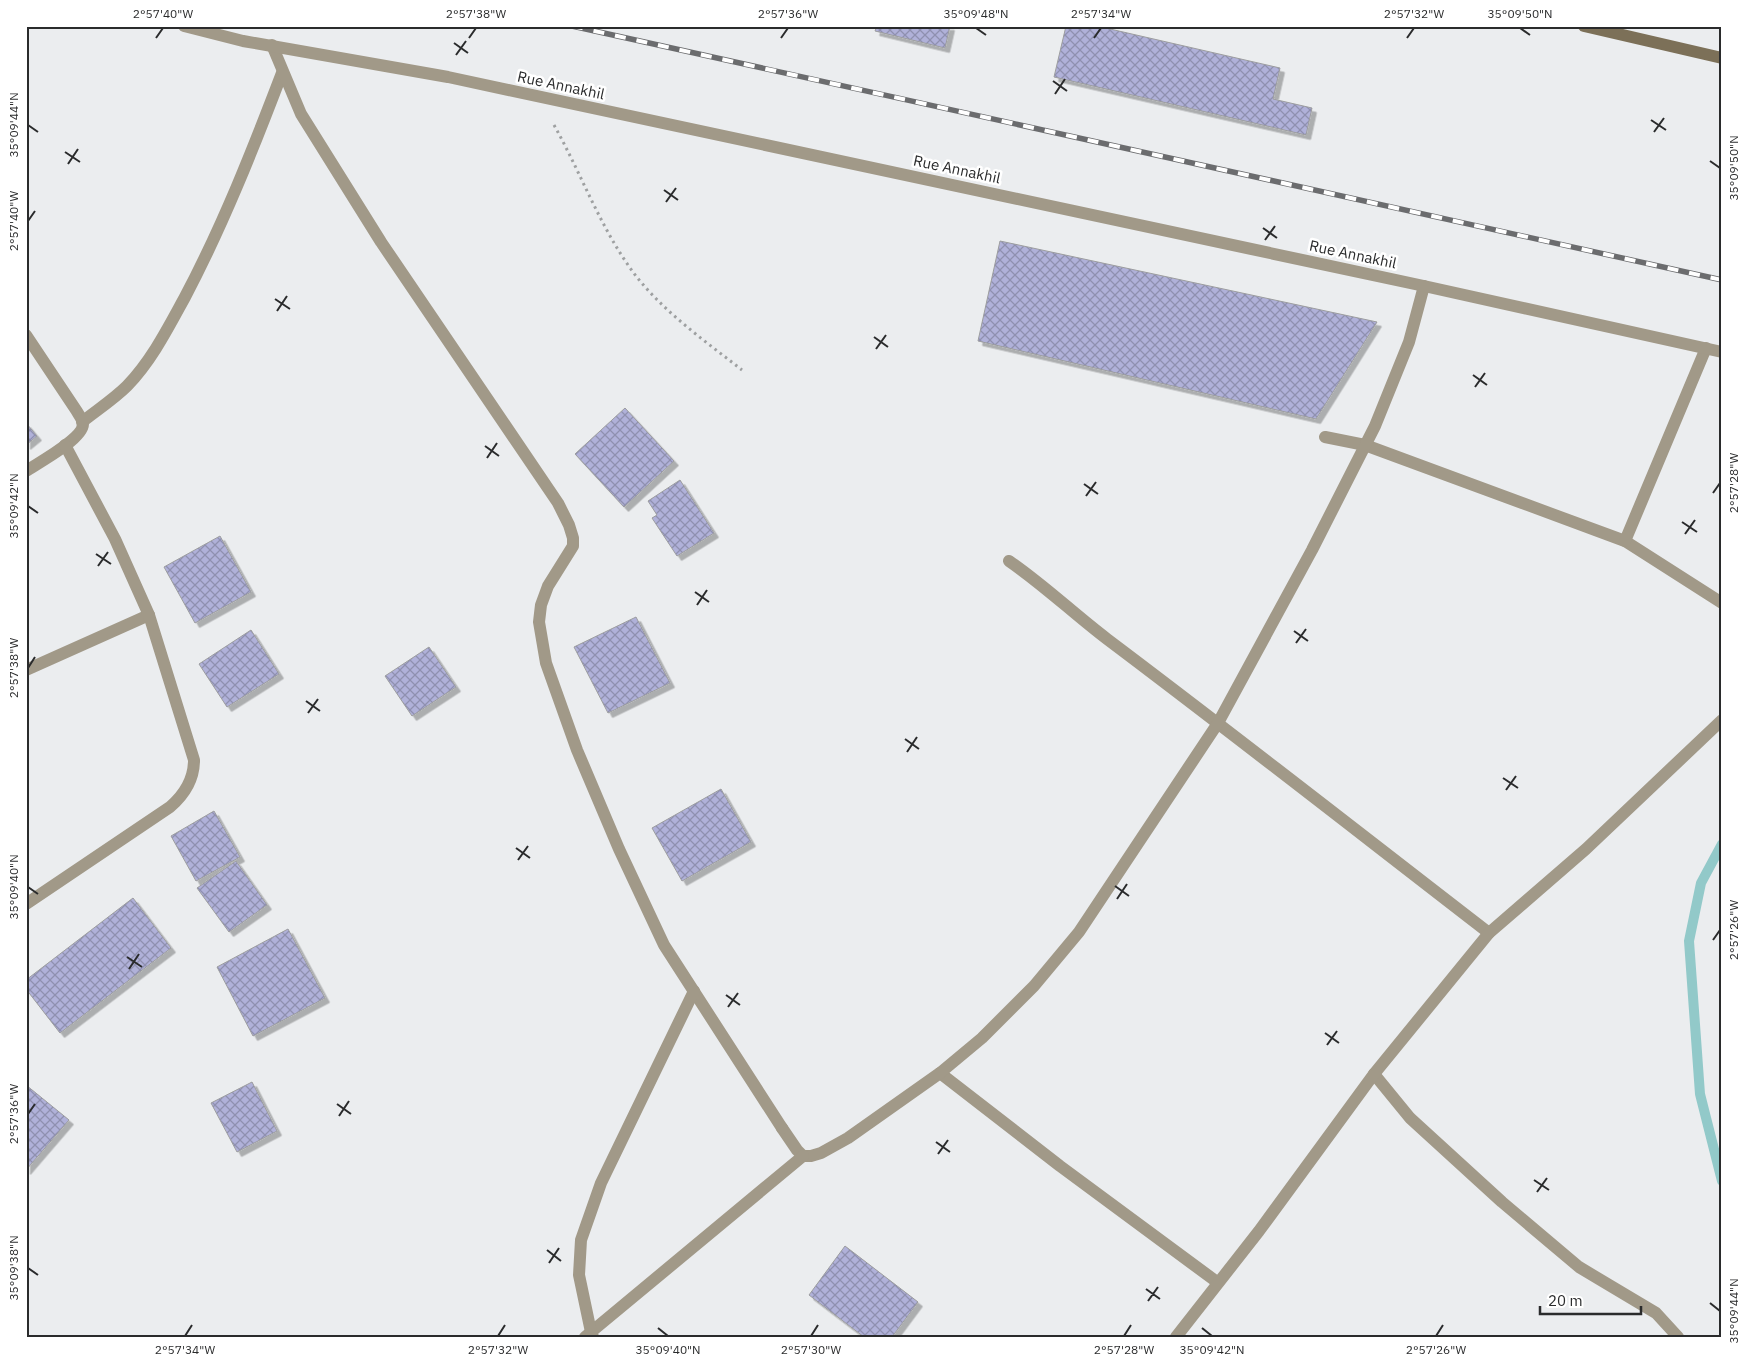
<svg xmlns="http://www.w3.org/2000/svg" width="1748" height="1363" viewBox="0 0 1748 1363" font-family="'IBM Plex Sans',sans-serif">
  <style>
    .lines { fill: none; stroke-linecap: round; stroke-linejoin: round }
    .stream { stroke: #92c9c9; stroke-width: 10 }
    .building { fill: url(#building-cross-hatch); stroke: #9c9d9f; filter: url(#shadow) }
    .path { stroke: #9ea0a1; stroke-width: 3; stroke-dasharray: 2.5 4; stroke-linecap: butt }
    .service { stroke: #a19988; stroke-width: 12 }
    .minor { stroke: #a19988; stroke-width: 12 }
    .tertiary { stroke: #a19988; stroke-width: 12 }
    .secondary { stroke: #7c7058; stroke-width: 12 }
    .rail-casing { stroke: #6b6c6e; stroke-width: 5.5 }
    .rail { stroke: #fff; stroke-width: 4; stroke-dasharray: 11; stroke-linecap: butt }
    .ticks { fill: none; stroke: #2a2b2c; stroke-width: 2 }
    .labels { text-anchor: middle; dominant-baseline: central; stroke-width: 5; stroke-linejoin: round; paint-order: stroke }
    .street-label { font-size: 15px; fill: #2a2b2c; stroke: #fff }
    .neatline { fill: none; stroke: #2a2b2c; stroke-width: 2 }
    .ticks-label { font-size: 12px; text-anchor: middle; fill: #2a2b2c }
  </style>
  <defs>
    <pattern id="building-cross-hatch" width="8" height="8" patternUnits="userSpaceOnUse" patternTransform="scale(1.25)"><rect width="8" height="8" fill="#b0b1d9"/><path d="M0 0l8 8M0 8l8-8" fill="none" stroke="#8f90b0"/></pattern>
    <filter id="shadow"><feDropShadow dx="4.5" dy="4.5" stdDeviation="0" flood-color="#0004"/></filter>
  </defs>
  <rect width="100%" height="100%" fill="#ebedef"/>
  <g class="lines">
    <polyline class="stream" points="1722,844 1701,883 1689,941 1700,1094 1722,1181"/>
  </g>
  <g class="building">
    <polygon points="877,26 950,26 945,48 875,31"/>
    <polygon points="1066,26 1097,26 1280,68 1273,99 1312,108 1306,135 1054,77"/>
    <polygon points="1000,241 1377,322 1316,419 978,341"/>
    <polygon points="625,408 674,461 624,507 575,454"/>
    <polygon points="26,423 37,436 26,445"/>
    <polygon points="680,480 714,533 677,556 652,518 657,515 648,501"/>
    <polygon points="220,536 251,592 195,623 164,567"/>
    <polygon points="636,617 670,683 608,713 574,647"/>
    <polygon points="251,630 279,674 227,707 199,664"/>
    <polygon points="429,647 456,687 412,716 385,676"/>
    <polygon points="721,789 751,842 682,881 652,828"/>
    <polygon points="214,811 240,857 196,881 171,836"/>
    <polygon points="236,861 267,905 229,932 197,888"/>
    <polygon points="133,898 171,948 60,1033 26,989 26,980"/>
    <polygon points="288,929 325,998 253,1036 217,967"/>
    <polygon points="252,1082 277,1131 237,1152 211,1103"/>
    <polygon points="26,1085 69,1120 26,1170"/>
    <polygon points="845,1246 918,1302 892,1337 864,1337 809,1295"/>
  </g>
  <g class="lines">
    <path class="path" d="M554,125C582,175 601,230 636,276C665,313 705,341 742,370"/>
    <g class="service">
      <path d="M26,335L76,410C79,415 83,420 83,424C83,439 38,463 26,471"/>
      <path d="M82,422C97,410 114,399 127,386C152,360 168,328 185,297C223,225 253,149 282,73"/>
      <polyline points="1325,437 1365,445 1625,541 1722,603"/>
      <polyline points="1625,541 1706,348"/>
      <path d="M1009,561C1044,585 1074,614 1107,639C1236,736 1362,835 1489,933"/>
      <polyline points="26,670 149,615"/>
      <path d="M26,904L170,807C184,795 194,779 194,760L149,615L115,539L65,445"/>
      <polyline points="940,1073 1060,1166 1217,1282"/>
      <polyline points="1374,1074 1410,1118 1502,1202 1579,1267 1656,1313 1678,1337"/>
      <polyline points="782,1128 797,1150 803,1156 811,1156 821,1153 848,1138 940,1073 982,1038 1034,986 1079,932 1218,723 1312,550 1375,426 1409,342 1424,286"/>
      <polyline points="585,1337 803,1156"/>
    </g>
    <g class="minor">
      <polyline points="272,45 301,114 381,242 558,503 569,525 573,538 573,546 548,586 541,605 539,622 546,663 577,750 619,849 664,945 782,1128"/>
      <polyline points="593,1337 591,1332 579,1275 581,1240 601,1183 694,991"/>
      <polyline points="1176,1337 1259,1231 1374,1074 1489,933 1586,849 1722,720"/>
    </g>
    <polyline class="tertiary" points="184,26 243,41 448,77 1424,286 1722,352"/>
    <polyline class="secondary" points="1584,26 1722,58"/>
    <g class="rail-casing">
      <polyline id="rail" points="572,26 1722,280"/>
    </g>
    <use href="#rail" class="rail"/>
  </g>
  <path class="ticks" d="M976,28L986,35M1520,28L1530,35M156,38L163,28M469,38L476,28M781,38L788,28M1094,38L1101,28M1407,38L1414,28M454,43L468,53M456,55L466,41M1053,81L1067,91M1055,94L1065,79M1651,120L1666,130M28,125L38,132M1654,132L1664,118M65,152L80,162M1710,161L1720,168M68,164L78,149M664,190L678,200M666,202L676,188M28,221L35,211M1263,228L1277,238M1265,240L1275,226M275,299L290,309M277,311L287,296M874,337L888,347M876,349L886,335M1473,375L1487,385M1475,387L1485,373M485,446L499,456M487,458L497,443M1084,484L1098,494M1713,493L1720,483M1086,496L1096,482M28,506L38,513M1682,522L1697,532M1685,534L1695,520M96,554L111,564M98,566L108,552M695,592L709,602M697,605L707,590M1294,631L1308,641M1296,643L1306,629M28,668L35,657M306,701L320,711M308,713L318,699M905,739L919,749M907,752L917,737M1503,778L1518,788M1506,790L1516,776M516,848L530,858M518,860L528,846M1115,886L1129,896M28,887L38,894M1117,899L1127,884M1713,940L1720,930M127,957L142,967M129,969L139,954M726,995L740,1005M728,1007L738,993M1325,1033L1339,1043M1327,1045L1337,1031M337,1104L351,1114M28,1114L35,1104M339,1116L349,1101M936,1142L950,1152M938,1154L948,1140M1534,1180L1549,1190M1537,1192L1547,1178M547,1250L561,1261M549,1263L559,1248M28,1268L38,1275M1146,1289L1160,1299M1148,1301L1158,1287M1710,1303L1720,1311M658,1328L668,1336M1202,1328L1212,1336M185,1336L192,1325M498,1336L505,1325M811,1336L818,1325M1124,1336L1131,1325M1436,1336L1443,1325"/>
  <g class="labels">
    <g class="street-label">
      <text transform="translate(561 85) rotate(12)">Rue Annakhil</text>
      <text transform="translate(957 169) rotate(12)">Rue Annakhil</text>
      <text transform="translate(1353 254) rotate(12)">Rue Annakhil</text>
    </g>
  </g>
  <rect width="1748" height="1363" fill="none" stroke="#ffffff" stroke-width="55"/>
  <path d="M1540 1306v8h101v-8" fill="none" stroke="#2a2b2c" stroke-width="2.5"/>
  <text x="1548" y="1306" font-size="15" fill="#2a2b2c" stroke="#ffffff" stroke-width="4" paint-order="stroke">20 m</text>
  <rect x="28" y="28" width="1692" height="1308" class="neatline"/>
  <g class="ticks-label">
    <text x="163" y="18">2°57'40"W</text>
    <text x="476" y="18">2°57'38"W</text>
    <text x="788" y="18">2°57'36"W</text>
    <text x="976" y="18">35°09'48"N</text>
    <text x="1101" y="18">2°57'34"W</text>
    <text x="1414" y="18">2°57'32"W</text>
    <text x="1520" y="18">35°09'50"N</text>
    <text transform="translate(14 125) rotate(-90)" y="4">35°09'44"N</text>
    <text transform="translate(1734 168) rotate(-90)" y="4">35°09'50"N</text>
    <text transform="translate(14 221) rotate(-90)" y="4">2°57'40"W</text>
    <text transform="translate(1734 483) rotate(-90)" y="4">2°57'28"W</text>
    <text transform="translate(14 506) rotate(-90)" y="4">35°09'42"N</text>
    <text transform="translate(14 668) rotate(-90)" y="4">2°57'38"W</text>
    <text transform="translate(14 887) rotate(-90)" y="4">35°09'40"N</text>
    <text transform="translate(1734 930) rotate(-90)" y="4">2°57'26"W</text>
    <text transform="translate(14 1114) rotate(-90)" y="4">2°57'36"W</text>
    <text transform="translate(14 1268) rotate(-90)" y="4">35°09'38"N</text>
    <text transform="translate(1734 1311) rotate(-90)" y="4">35°09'44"N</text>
    <text x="185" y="1354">2°57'34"W</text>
    <text x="498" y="1354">2°57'32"W</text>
    <text x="668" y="1354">35°09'40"N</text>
    <text x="811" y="1354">2°57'30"W</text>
    <text x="1124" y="1354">2°57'28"W</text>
    <text x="1212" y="1354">35°09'42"N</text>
    <text x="1436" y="1354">2°57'26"W</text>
  </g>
</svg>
